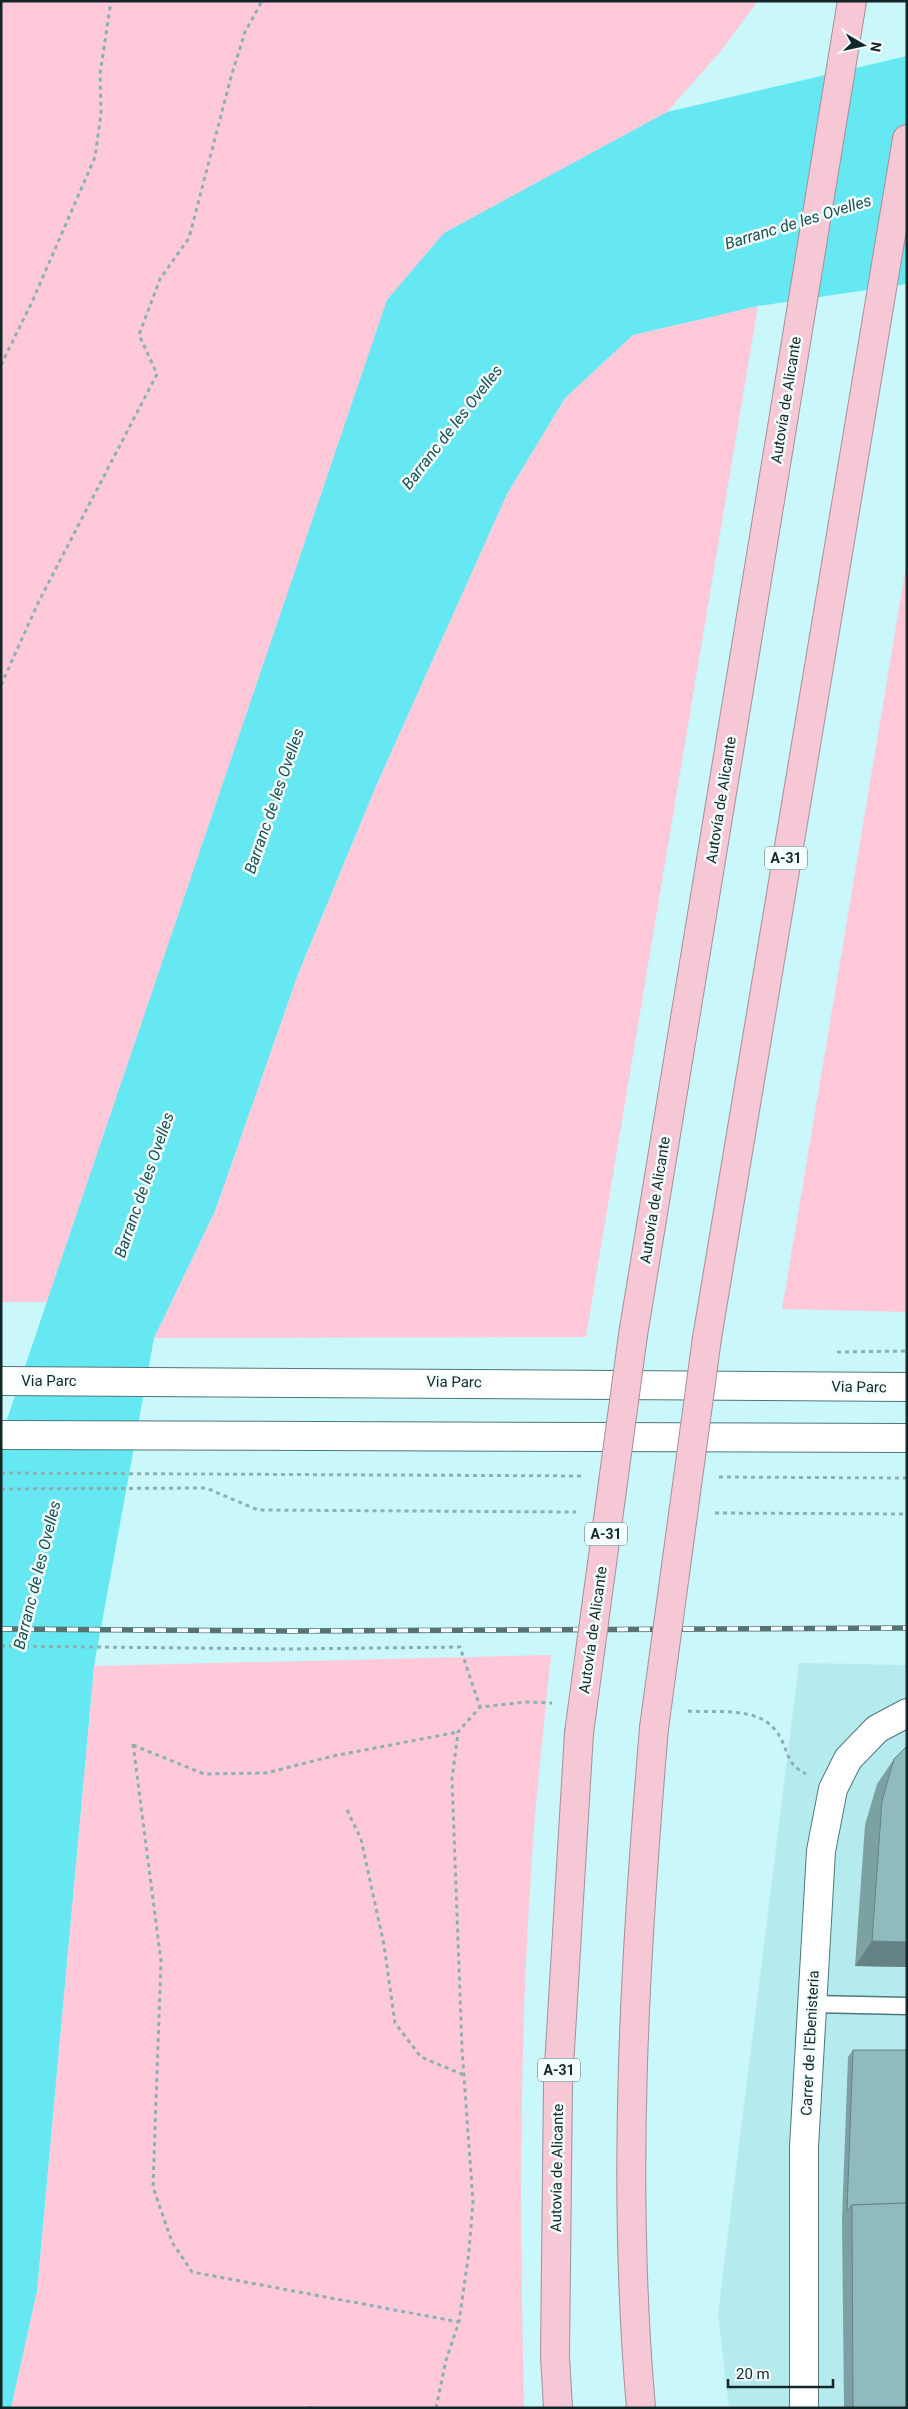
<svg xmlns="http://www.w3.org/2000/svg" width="908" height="2409" viewBox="0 0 908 2409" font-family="Roboto,sans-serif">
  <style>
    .built { fill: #b5ebef }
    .green { fill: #ffc9d9 }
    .water { fill: #65e8f2 }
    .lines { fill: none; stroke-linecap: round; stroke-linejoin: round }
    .service-casing { stroke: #4d777a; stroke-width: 19 }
    .minor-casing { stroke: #4d777a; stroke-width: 30 }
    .secondary-casing { stroke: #4d777a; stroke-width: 30 }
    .motorway-casing { stroke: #a78f98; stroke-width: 30 }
    .path { stroke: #8cb0b2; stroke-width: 3; stroke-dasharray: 4 4; stroke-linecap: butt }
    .service { stroke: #fff; stroke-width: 16 }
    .minor { stroke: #fff; stroke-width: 28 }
    .secondary { stroke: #fff; stroke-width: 28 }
    .motorway { stroke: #f6c7d5; stroke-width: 28 }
    .rail-casing { stroke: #567274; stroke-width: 5.5 }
    .rail { stroke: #f4fdfd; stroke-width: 4; stroke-dasharray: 11; stroke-linecap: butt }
    .motorway-bridge-casing { stroke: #a78f98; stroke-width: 30; stroke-linecap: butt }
    .motorway-bridge { stroke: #f6c7d5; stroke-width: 28 }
    .wall { fill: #7ca1a3 }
    .shaded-wall { fill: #658385 }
    .building { fill: #90bbbe; stroke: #658385 }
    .labels { text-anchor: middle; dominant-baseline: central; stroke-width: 5; stroke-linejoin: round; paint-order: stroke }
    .shield { fill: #f4fdfd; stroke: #576667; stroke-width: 1 }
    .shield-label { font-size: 14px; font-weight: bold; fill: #142627 }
    .street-label { font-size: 15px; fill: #142627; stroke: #f4fdfd }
    .water-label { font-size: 16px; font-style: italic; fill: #165054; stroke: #f4fdfd }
  </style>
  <rect width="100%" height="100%" fill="#caf7fa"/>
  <polygon class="built" points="799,1663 907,1665 907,2408 729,2408 718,2314"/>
  <g class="green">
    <polygon points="1,1 758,1 721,51 667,112 445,233 47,1302 1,1302"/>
    <polygon points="758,306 586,1337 154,1338 215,1211 298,974 376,786 507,494 565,398 633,335"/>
    <polygon points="907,560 907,1312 782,1309"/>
    <path d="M551,1655C544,1728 535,1801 531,1874C519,2051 520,2230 524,2408H11L37,2291L94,1666Z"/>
  </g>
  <polygon class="water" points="907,56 907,284 758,306 633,335 565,398 507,494 376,786 298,974 215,1211 154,1338 94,1666 37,2291 11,2408 1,2408 1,1437 387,300 444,233 667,112"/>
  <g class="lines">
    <g class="service-casing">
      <polyline id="service" points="812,2004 907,2006"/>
    </g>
    <g class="minor-casing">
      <polyline id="minor" points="804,2408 804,2147 821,1851 833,1789 848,1759 877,1729 907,1713"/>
    </g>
    <g class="secondary-casing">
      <g id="secondary">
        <polyline points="1,1381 907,1387"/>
        <polyline points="1,1435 907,1438"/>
      </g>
    </g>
    <g class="motorway-casing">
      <g id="motorway">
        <polyline points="633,1335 852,1"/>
        <polyline points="707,1338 907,139"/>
        <polyline points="558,2408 555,2356 558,2083 579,1733"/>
        <path d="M641,2408C621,2181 635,1954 654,1728"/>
      </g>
    </g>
    <g class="path">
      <polyline points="1,365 32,302 95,157 101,114 100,74 111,1"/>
      <polyline points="1,685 39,601 157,374 139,335 160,279 189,238 231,77 245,32 262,1"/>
      <polyline points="837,1352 907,1351"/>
      <polyline points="1,1473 583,1476"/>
      <polyline points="719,1477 907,1478"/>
      <polyline points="1,1489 206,1488 258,1510 576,1512"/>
      <polyline points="715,1513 907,1514"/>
      <polyline points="1,1646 288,1649 460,1647 480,1707"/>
      <path d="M688,1711C715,1713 758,1706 776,1731C790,1749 783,1762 806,1774"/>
      <polyline points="133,1744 161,1961 153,2187 172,2242 192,2272 459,2322"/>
      <polyline points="133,1745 204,1774 266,1773 333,1756 458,1732"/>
      <polyline points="347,1810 361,1839 384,1945 395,2023 421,2057 464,2075"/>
      <polyline points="308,2408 318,2408"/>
      <polyline points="436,2408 446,2360 459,2322 469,2251 473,2202 462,2049 452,1779 458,1732 480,1707 527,1702 552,1703"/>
    </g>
    <use href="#service" class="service"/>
    <use href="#minor" class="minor"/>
    <use href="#secondary" class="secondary"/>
    <use href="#motorway" class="motorway"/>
    <g class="rail-casing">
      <polyline id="rail" points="1,1629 288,1631 907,1628"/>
    </g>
    <use href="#rail" class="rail"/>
    <g class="motorway-bridge-casing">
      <g id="motorway-bridge">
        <polyline points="654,1728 707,1338"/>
        <polyline points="579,1733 633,1335"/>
      </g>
    </g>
    <use href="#motorway-bridge" class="motorway-bridge"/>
  </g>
  <g class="wall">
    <polygon points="907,1746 907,1967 855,1966 865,1825 877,1784 894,1759"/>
    <polygon points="853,2050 907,2408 844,2408 842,2219 848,2057"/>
  </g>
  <polygon class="shaded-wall" points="872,1941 907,1942 907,1967 855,1966"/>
  <g class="building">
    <polygon points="907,1746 907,1942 872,1941 882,1801 894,1759"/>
    <polygon points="853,2050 907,2050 907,2203 852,2205 847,2211"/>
    <polygon points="907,2203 907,2408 853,2408 852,2205"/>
  </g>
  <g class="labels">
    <g class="shield">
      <rect x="765" y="846.5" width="42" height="23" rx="4"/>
      <rect x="585" y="1522.5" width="42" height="23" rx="4"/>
      <rect x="538" y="2058.5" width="42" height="23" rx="4"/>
    </g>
    <g class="shield-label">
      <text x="786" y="858">A-31</text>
      <text x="606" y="1534">A-31</text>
      <text x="559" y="2070">A-31</text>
    </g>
    <g class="street-label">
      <text transform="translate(786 400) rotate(-81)">Autovía de Alicante</text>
      <text transform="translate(721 800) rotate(-81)">Autovía de Alicante</text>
      <text transform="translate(655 1200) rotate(-81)">Autovía de Alicante</text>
      <text x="49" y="1381">Via Parc</text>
      <text transform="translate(454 1382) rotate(1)">Via Parc</text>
      <text transform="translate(859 1387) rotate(1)">Via Parc</text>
      <text transform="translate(593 1630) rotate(-82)">Autovía de Alicante</text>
      <text transform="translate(810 2043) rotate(-87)">Carrer de l'Ebenisteria</text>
      <text transform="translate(557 2168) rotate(-89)">Autovía de Alicante</text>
    </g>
    <g class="water-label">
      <text transform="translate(798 222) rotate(-17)">Barranc de les Ovelles</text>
      <text transform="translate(452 427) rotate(-52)">Barranc de les Ovelles</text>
      <text transform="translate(274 801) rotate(-71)">Barranc de les Ovelles</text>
      <text transform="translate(144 1185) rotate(-71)">Barranc de les Ovelles</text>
      <text transform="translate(37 1575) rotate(-76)">Barranc de les Ovelles</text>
    </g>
  </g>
  <rect width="908" height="2409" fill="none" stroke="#142627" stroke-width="5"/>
  <g transform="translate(863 45) rotate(99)" stroke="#f4fdfd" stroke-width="4" paint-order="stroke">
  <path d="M0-4L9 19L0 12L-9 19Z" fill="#142627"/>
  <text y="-8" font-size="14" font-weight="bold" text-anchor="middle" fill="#142627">N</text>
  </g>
  <path d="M728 2379v8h105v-8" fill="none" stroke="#142627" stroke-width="2.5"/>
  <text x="736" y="2379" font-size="15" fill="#142627" stroke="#f4fdfd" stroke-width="4" paint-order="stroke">20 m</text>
</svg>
